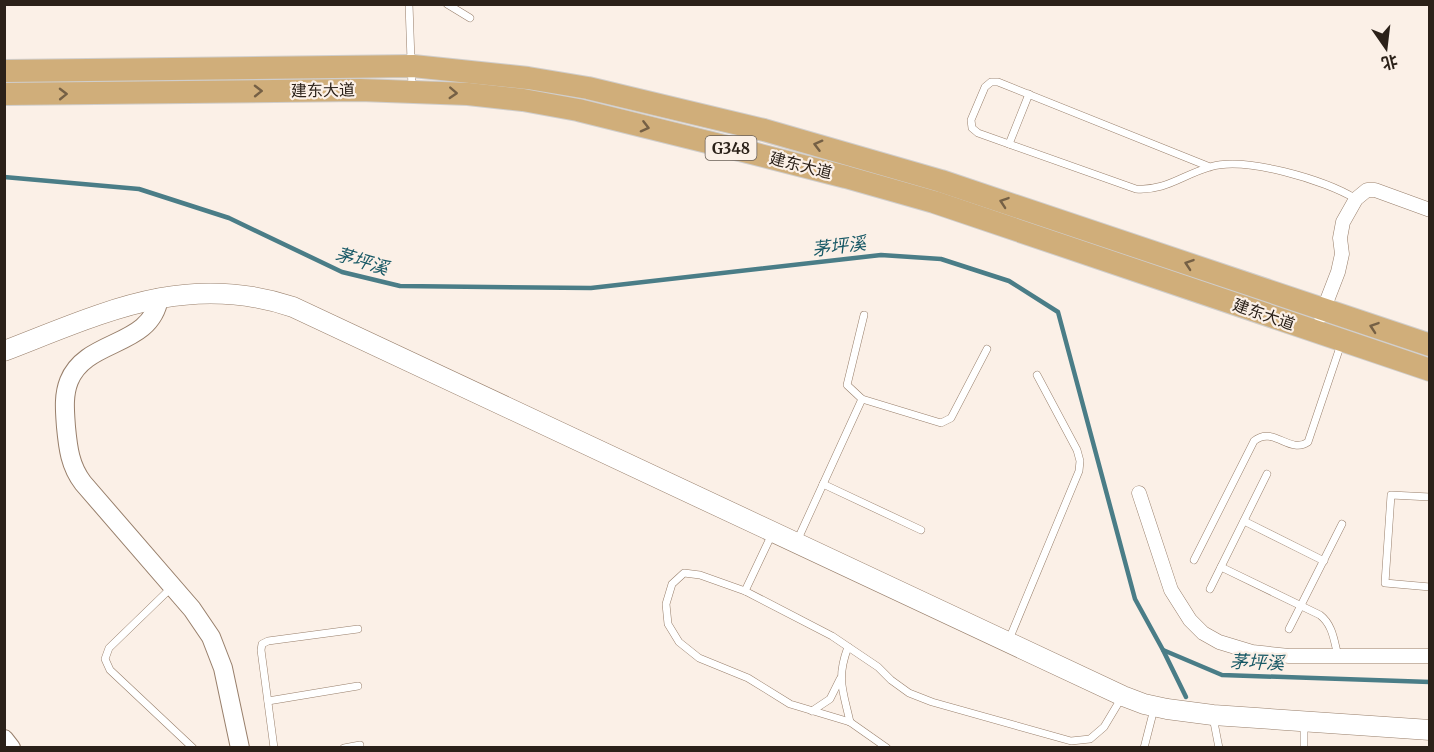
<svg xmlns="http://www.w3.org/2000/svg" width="1434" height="752" viewBox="0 0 1434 752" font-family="Merriweather,'Noto Sans SC',serif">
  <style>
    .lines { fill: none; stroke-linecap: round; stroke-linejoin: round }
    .stream { stroke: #4a7d87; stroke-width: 4.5 }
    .service-casing { stroke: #987f6b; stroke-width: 8 }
    .minor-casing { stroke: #987f6b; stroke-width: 15 }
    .tertiary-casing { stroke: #987f6b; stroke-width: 20 }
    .secondary-casing { stroke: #987f6b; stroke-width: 21 }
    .trunk-casing { stroke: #d0cecc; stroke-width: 24 }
    .service { stroke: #fff; stroke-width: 7 }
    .minor { stroke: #fff; stroke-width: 14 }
    .tertiary { stroke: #fff; stroke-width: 18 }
    .secondary { stroke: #fff; stroke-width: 20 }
    .trunk { stroke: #d0ae7a; stroke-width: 22 }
    .oneway { stroke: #756045 }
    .labels { text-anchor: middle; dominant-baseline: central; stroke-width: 4.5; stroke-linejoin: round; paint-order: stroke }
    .shield { fill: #fbf0e7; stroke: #695f57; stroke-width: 1.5 }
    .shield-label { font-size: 15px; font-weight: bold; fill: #2b2119 }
    .street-label { font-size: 16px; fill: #2b2119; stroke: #fbf0e7 }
    .water-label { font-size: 18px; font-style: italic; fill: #185966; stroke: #fbf0e7 }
  </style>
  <rect width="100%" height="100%" fill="#fbf0e7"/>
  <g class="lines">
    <g class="stream">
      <polyline points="4,177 139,189 229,218 342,272 400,286 591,288 881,255 941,259 1009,281 1058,312 1135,599 1163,650 1222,675 1430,682"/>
      <polyline points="1163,650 1186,697"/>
    </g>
    <g class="service-casing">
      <g id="service">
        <polyline points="409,4 412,89"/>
        <polyline points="447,4 470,18"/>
        <polyline points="1009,144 1029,94"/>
        <path d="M1210,167L998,82H991L985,87L971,120L972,128L978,133L1136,189C1166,191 1182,175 1210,167C1245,156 1325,180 1356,199"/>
        <polyline points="864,315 847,385 862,399 941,423 951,418 987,349"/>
        <polyline points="823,484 921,530"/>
        <polyline points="1430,497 1391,495 1385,583 1430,587"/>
        <polyline points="1244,521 1324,561"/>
        <polyline points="797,541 862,399"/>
        <path d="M1194,560L1254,441C1273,425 1290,455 1308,442L1341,344"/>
        <path d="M1221,567L1320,615C1333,625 1334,641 1338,656"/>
        <polyline points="172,587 109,648 105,659 110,670 193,748"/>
        <polyline points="1210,589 1267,474"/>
        <polyline points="745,591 772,534"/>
        <polyline points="1289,629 1342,524"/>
        <polyline points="1008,642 1079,471 1080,461 1077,450 1037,375"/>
        <path d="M848,647C836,679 843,690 850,722"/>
        <polyline points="268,701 358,686"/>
        <polyline points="812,711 830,699 840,679"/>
        <polyline points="1213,717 1219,748"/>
        <polyline points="274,748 261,650 262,644 268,641 358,629"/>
        <polyline points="344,748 360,745"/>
        <polyline points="887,748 850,722 790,704 748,678 699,658 679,642 668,624 666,604 672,584 684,573 700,575 745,591 832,636 878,667 891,680 909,693 932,702 1071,741 1090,739 1104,727 1122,697"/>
        <polyline points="1144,748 1154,709"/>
        <polyline points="1304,748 1304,724"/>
      </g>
    </g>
    <g class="minor-casing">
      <g id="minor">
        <polyline points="1321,316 1338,272 1342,254 1340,238 1343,222 1356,199 1367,190 1375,190 1430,210"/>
        <polyline points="1139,493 1171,590 1190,620 1203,633 1219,642 1252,652 1289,656 1430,656"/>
      </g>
    </g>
    <g class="tertiary-casing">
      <g id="tertiary">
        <path d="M159,298C151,348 86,338 69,381C63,396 65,412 66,427C68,448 70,466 83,483L192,609L211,637L223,668L240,748"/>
        <polyline points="4,739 11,748"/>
      </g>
    </g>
    <g class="secondary-casing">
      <path id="secondary" d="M4,351C103,313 186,271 293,307L1123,696L1144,704L1167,709L1213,715L1430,730"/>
    </g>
    <g class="trunk-casing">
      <g id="trunk">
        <polyline points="4,71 413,66 528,78 588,88 764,130 941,181 1430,345"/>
        <polyline points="4,94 360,90 468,94 523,100 578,110 756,154 846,177 934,202 1430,370"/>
      </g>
    </g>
    <use href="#service" class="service"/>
    <use href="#minor" class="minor"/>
    <use href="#tertiary" class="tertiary"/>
    <use href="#secondary" class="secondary"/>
    <use href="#trunk" class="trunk"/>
  </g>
  <defs><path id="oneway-chevron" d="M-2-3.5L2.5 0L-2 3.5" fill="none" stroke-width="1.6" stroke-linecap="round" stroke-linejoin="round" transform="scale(1.5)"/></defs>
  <g class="oneway">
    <use href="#oneway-chevron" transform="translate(258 91) rotate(-1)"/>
    <use href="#oneway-chevron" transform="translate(453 93) rotate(3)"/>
    <use href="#oneway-chevron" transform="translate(63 94) rotate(-1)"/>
    <use href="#oneway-chevron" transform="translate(645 127) rotate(14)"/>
    <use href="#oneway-chevron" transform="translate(818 145) rotate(-165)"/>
    <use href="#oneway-chevron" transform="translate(1004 202) rotate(-161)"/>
    <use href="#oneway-chevron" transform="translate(1189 264) rotate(-161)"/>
    <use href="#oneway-chevron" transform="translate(1374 327) rotate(-161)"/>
  </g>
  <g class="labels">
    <rect class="shield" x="705.5" y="136" width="51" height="24" rx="4.5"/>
    <g class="shield-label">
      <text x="731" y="148">G348</text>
    </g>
    <g class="street-label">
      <text transform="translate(323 90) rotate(-1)">建东大道</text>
      <text transform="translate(801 165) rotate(14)">建东大道</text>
      <text transform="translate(1264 314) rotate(19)">建东大道</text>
    </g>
    <g class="water-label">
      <text transform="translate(839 246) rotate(-7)">茅坪溪</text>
      <text transform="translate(362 261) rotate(17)">茅坪溪</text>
      <text transform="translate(1257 662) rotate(2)">茅坪溪</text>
    </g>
  </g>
  <rect width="1434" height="752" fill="none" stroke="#2b2119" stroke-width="12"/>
  <g transform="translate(1386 48) rotate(166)" stroke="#fbf0e7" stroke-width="4.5" paint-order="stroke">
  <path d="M0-4.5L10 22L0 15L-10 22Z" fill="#2b2119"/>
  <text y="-9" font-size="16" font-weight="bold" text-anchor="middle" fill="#2b2119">北</text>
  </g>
</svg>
